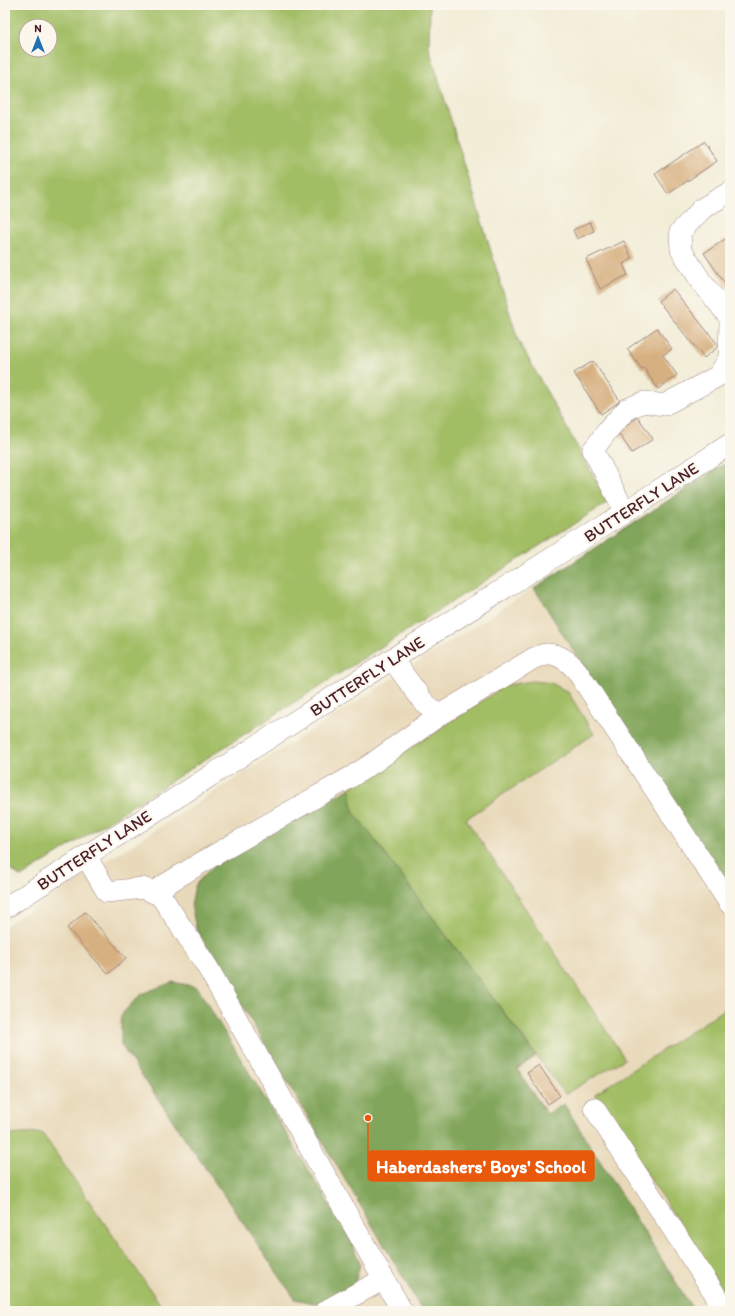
<svg xmlns="http://www.w3.org/2000/svg" width="735" height="1316" font-family="Itim,sans-serif">
  <style>
    .built { fill: #e8d9ba }
    .green { fill: #a2be65; stroke: #766e48; fill-rule: evenodd }
    .forest { fill: #81a55a; stroke: #666242 }
    .building { fill: #d7b081 }
    .lines { fill: none; stroke-linecap: round; stroke-linejoin: round }
    .minor-casing { stroke: #9e8681; stroke-width: 22 }
    .minor { stroke: #fff; stroke-width: 21 }
    .labels { text-anchor: middle; stroke-width: 4; stroke-linejoin: round; paint-order: stroke }
    .street-label { font-size: 17px; fill: #4a1f2b; stroke: #fbf7ec }
    .leader { fill: none; stroke: #e8590c; stroke-width: 1.5 }
    .callout-dot { fill: #e8590c; stroke: #fbf7ec; stroke-width: 1.5 }
    .callout { fill: #e8590c; stroke: #e8590c; stroke-width: 1.5 }
    .callout-label { font-size: 18px; text-anchor: middle; font-weight: bold; fill: #fff }
  </style>
  <rect width="100%" height="100%" fill="#fbf7ec"/>
  <filter id="ink" filterUnits="userSpaceOnUse"><feTurbulence type="fractalNoise" baseFrequency=".025" numOctaves="2"/><feDisplacementMap in="SourceGraphic" scale="8" xChannelSelector="R" yChannelSelector="G"/><feConvolveMatrix kernelMatrix="1 2 1 2 8 2 1 2 1" color-interpolation-filters="sRGB"/></filter>
  <filter id="wash" filterUnits="userSpaceOnUse"><feTurbulence type="fractalNoise" baseFrequency=".012" numOctaves="4" result="noise"/><feDisplacementMap in="SourceGraphic" scale="16" xChannelSelector="R" yChannelSelector="G"/><feGaussianBlur stdDeviation="0.9" result="paint"/><feColorMatrix in="noise" values="0 0 0 0 0 0 0 0 0 0 0 0 0 0 0 0 0 1.4 0 .05"/><feComposite in="paint" operator="in"/></filter>
  <g filter="url(#wash)">
    <rect width="100%" height="100%" fill="#f2edd7"/>
    <!-- built -->
    <polygon class="built" points="534,588 730,902 730,1311 5,1311 5,926"/>
    <!-- green -->
    <g class="green">
      <path d="M 5,5 L 430,5 L 429,48 L 518,340 L 608,502 L 21,877 L 5,865 ZM 26,26 L 50,26 L 50,50 L 26,50 Z"/>
      <polygon points="533,681 551,683 568,692 594,734 466,819 625,1059 565,1094 353,811 350,788 506,685"/>
      <polygon points="730,1006 730,1301 595,1094"/>
      <polygon points="42,1133 165,1311 5,1311 5,1135"/>
    </g>
    <!-- forest -->
    <g class="forest">
      <polygon points="730,460 730,902 534,588"/>
      <polygon points="350,788 353,811 536,1056 517,1069 547,1114 564,1104 694,1311 422,1311 407,1284 196,928 191,905 195,885 211,868"/>
      <polygon points="173,982 197,987 351,1240 360,1264 355,1284 331,1301 313,1303 295,1299 121,1045 121,1015 141,994"/>
    </g>
    <g id="blocks">
      <!-- building -->
      <g class="building">
        <polygon points="704,141 717,161 668,194 655,174"/>
        <polygon points="590,222 594,231 577,239 573,230"/>
        <polygon points="730,236 730,291 704,253"/>
        <polygon points="624,241 632,259 623,264 628,275 600,289 586,259"/>
        <polygon points="673,289 719,346 704,358 658,301"/>
        <polygon points="657,328 672,349 663,355 677,375 658,389 644,368 642,369 627,349"/>
        <polygon points="593,361 620,401 601,414 574,373"/>
        <polygon points="638,417 653,439 632,453 617,431"/>
        <polygon points="85,912 126,958 108,974 67,928"/>
        <polygon points="539,1065 560,1096 548,1104 527,1073"/>
      </g>
    </g>
  </g>
  <g filter="url(#ink)">
    <use href="#blocks" fill-opacity="0" stroke="#9e8681" stroke-width="1"/>
    <g class="lines">
      <defs>
        <g id="minor">
          <polyline points="730,192 703,208 680,232 681,250 701,281 730,318"/>
          <polyline points="625,512 593,450 608,430 627,409 644,402 664,405 718,376 729,358 730,321"/>
          <polyline points="392,659 423,701 438,716"/>
          <polyline points="86,856 107,892 143,888 161,896 208,968 402,1311"/>
          <path d="M 153,892 L 209,858 L 351,777 L 373,763 L 438,716 L 534,658 C 538,657 543,654 546,654 C 558,653 570,662 577,671 L 730,904"/>
          <polyline points="5,908 392,659 625,512 730,444"/>
          <polyline points="594,1108 726,1311"/>
          <polyline points="325,1311 384,1279"/>
        </g>
      </defs>
      <!-- minor casing -->
      <use href="#minor" class="minor-casing"/>
      <!-- minor -->
      <use href="#minor" class="minor"/>
    </g>
  </g>
  <g class="labels">
    <!-- street labels -->
    <g class="street-label">
      <text transform="translate(641 502) rotate(-33)" y="6">BUTTERFLY LANE</text>
      <text transform="translate(367 676) rotate(-33)" y="6">BUTTERFLY LANE</text>
      <text transform="translate(94 850) rotate(-33)" y="6">BUTTERFLY LANE</text>
    </g>
  </g>
  <!-- callouts -->
  <path class="leader" d="M368 1118L368 1166"/>
  <circle class="callout-dot" cx="368" cy="1118" r="4"/>
  <rect class="callout" x="368" y="1151" width="226" height="30" rx="4"/>
  <g class="callout-label">
    <text x="481" y="1173">Haberdashers' Boys' School</text>
  </g>
  <!-- margin -->
  <rect width="735" height="1316" fill="none" stroke="#fbf7ec" stroke-width="20"/>
  <!-- north arrow -->
  <g transform="translate(38 38)"><circle r="19" fill="#fbf7ec" stroke="#b4a19f"/>
  <path d="M0-3L7 15L0 10L-7 15Z" fill="#1f6fb2"/>
  <text y="-6" font-size="11" font-weight="bold" text-anchor="middle" fill="#4a1f2b">N</text>
  </g>
</svg>
